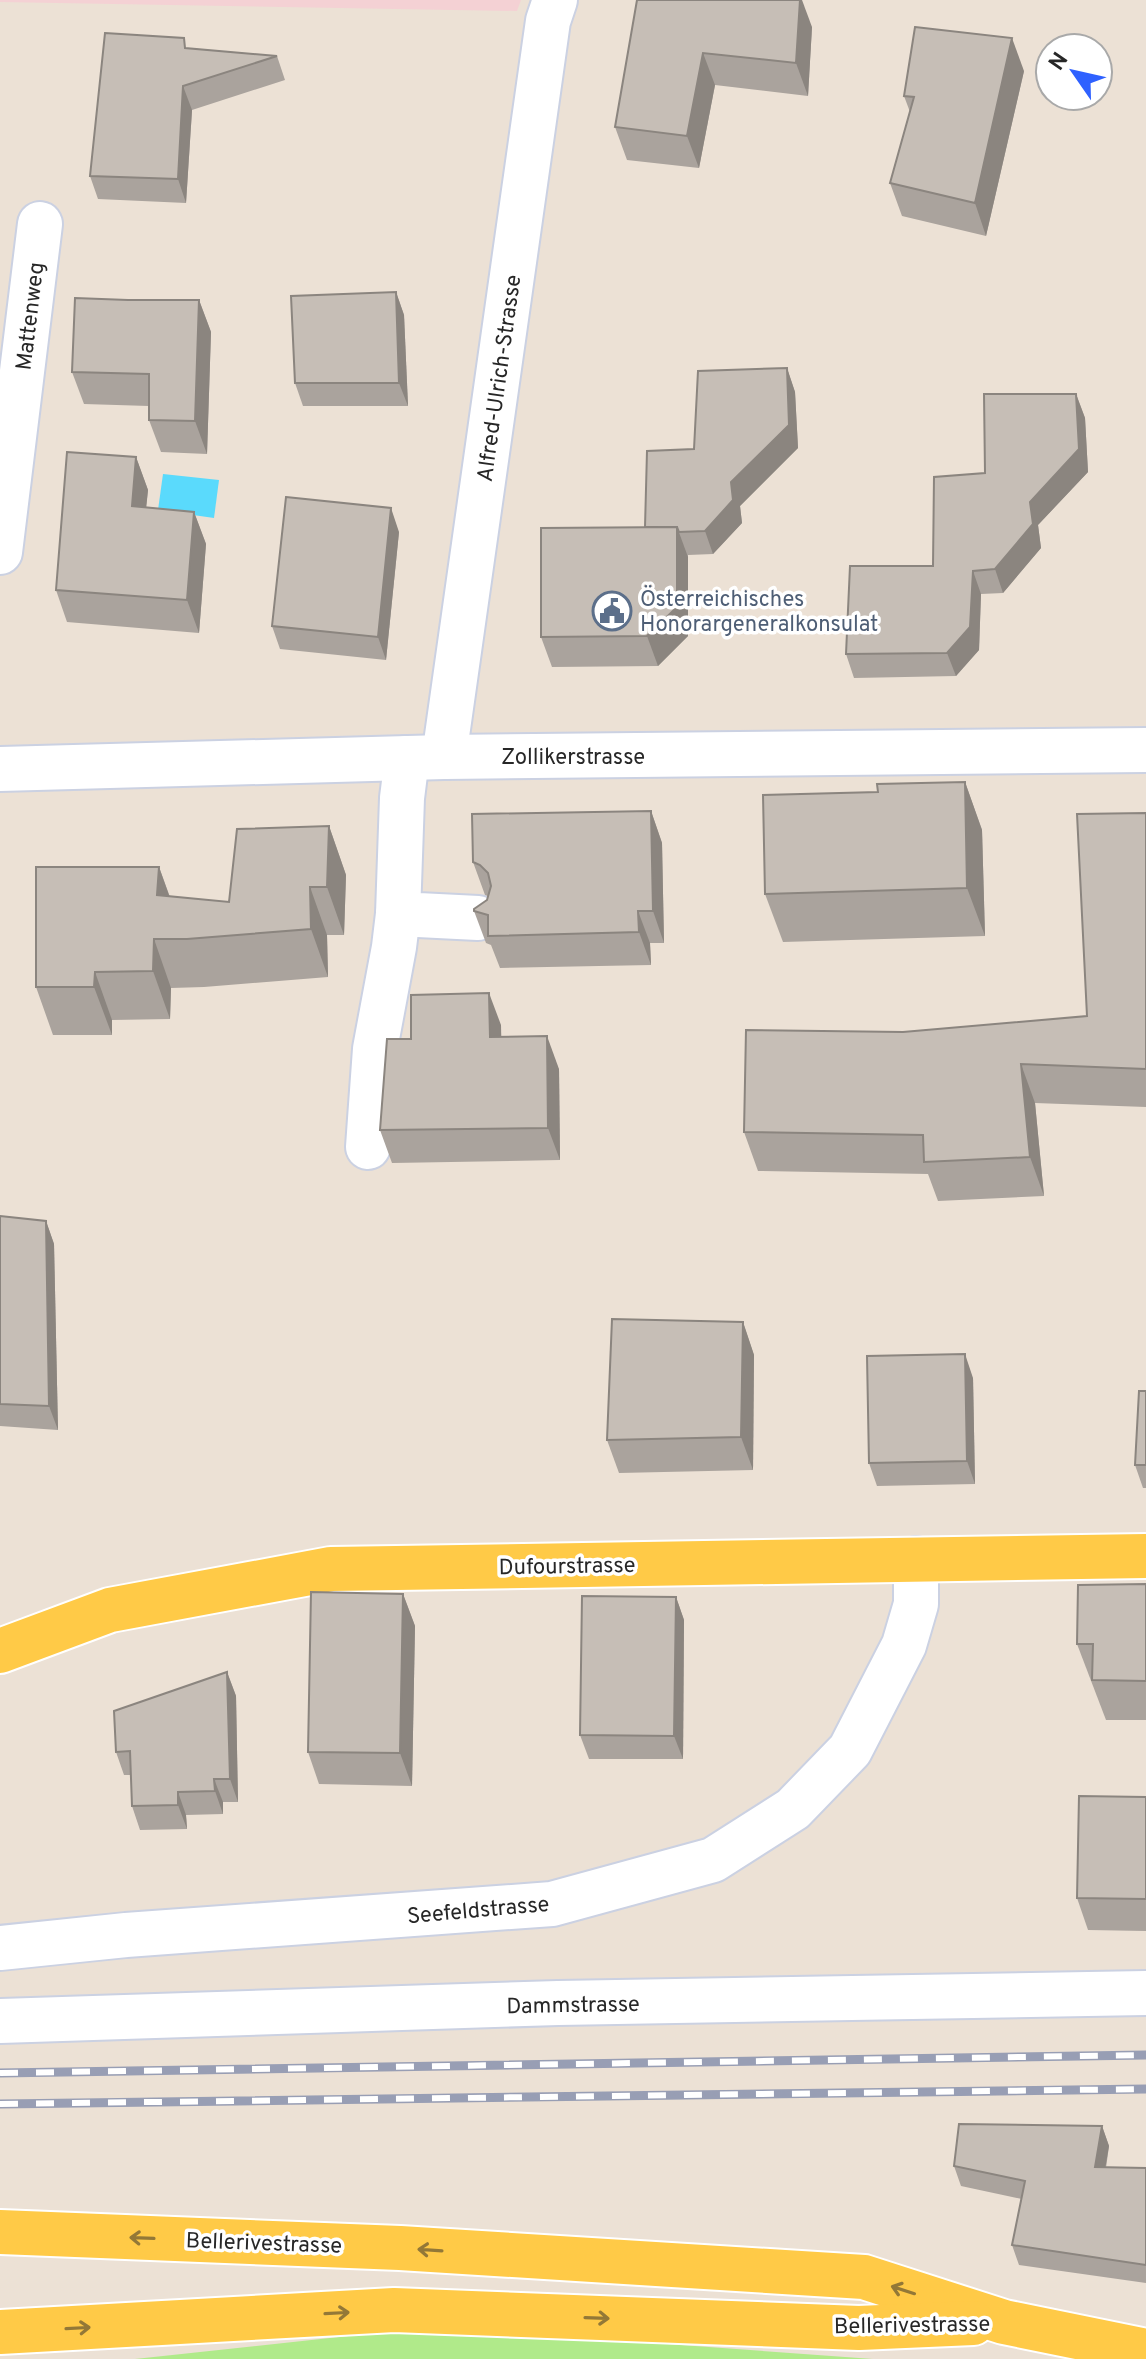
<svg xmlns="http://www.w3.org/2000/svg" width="1146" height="2359" font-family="Overpass,sans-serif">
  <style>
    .medical { fill: #f4d1d4 }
    .green { fill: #b0ea8a }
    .water { fill: #5adafc }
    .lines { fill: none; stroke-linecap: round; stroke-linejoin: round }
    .minor-casing { stroke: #cbd1e2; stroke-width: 48 }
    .major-casing { stroke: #fff; stroke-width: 48 }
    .minor { stroke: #fff; stroke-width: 44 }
    .major { stroke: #ffca47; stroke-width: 44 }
    .rail-casing { stroke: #989eb4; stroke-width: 9 }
    .rail { stroke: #fff; stroke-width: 6; stroke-dasharray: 18; stroke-linecap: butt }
    .wall { fill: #aaa39d }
    .shaded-wall { fill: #8b857f }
    .building { fill: #c6beb6; stroke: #8b857f; stroke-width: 2 }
    .oneway { stroke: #937837 }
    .labels { text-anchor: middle; stroke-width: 7; stroke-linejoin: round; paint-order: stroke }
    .street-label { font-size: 22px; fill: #272727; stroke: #fff }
    .service-label { font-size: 22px; fill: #4e5e75; stroke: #fff; text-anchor: start }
  </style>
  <rect width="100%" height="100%" fill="#ece1d5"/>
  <!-- medical -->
  <polygon class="medical" points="0,0 521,0 517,11 0,2"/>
  <!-- green -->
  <polygon class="green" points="431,2327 873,2359 135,2359"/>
  <!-- water -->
  <polygon class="water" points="163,474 219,480 214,518 158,510"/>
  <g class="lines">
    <defs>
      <g id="minor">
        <polyline points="0,552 40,224"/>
        <polyline points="444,757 548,21 555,0"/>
        <polyline points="407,758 402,798 398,914 478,918"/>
        <polyline points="0,769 444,757 1146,750"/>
        <polyline points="368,1147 375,1049 394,947 398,914"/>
        <polyline points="0,1948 126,1935 552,1904 713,1860 793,1809 850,1750 904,1645 916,1604 916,1559"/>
        <polyline points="0,2021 558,2003 1146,1993"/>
      </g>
      <g id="major">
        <polyline points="0,1651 110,1610 331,1569 1146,1556"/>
        <polyline points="0,2232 400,2248 864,2277 1004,2322 1146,2351"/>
        <polyline points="0,2332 394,2310 859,2328 973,2323"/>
      </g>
    </defs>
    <!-- minor casing -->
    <use href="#minor" class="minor-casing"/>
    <!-- major casing -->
    <use href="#major" class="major-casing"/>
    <!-- minor -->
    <use href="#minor" class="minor"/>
    <!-- major -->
    <use href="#major" class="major"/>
    <defs>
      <g id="rail">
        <polyline points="0,2073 1146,2055"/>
        <polyline points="0,2104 1146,2089"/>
      </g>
    </defs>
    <!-- rail casing -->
    <use href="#rail" class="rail-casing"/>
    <!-- rail -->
    <use href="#rail" class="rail"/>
  </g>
  <!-- wall -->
  <g class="wall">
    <polygon points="637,0 812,27 808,96 715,85 699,168 627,160 615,127"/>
    <polygon points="188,48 277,56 285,80 192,110 186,203 98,199 90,176"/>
    <polygon points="1024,71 986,236 902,216 890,183 910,112 904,96"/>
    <polygon points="396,292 404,315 408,406 303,406 295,383"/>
    <polygon points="128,300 199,300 211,332 207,454 161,452 149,420 149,406 84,404 72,372"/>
    <polygon points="787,368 795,392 798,448 740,506 742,523 713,554 688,555 688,636 658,666 552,667 541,637 645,527 694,449"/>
    <polygon points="1076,394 1085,418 1088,472 1038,525 1041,548 1003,593 981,594 979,650 956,676 854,678 846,654 933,566 985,473"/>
    <polygon points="136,457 148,490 146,507 194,512 206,544 199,633 67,622 56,590"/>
    <polygon points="399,532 386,660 280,649 272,626"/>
    <polygon points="965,782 982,830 985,936 783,942 765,894 878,792"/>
    <polygon points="651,811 662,843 664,943 650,943 651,965 500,968 491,945 486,943 474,911 487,900 488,896 485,895 473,862"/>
    <polygon points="1146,813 1146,1107 1035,1103 1044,1196 938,1201 928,1174 758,1171 744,1132 903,1032 1087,1016"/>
    <polygon points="329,826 346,875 344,935 327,935 328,977 204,987 171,988 170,1019 112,1020 112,1035 53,1035 36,987 159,867 170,897 229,902"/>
    <polygon points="501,1025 501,1037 559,1069 560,1160 392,1163 380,1130 411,1039"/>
    <polygon points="0,1216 46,1221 54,1244 58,1430 0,1426"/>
    <polygon points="743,1322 754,1355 753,1470 619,1473 607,1440"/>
    <polygon points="973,1378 975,1484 877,1486 869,1463"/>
    <polygon points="1146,1391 1146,1488 1143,1488 1135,1465"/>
    <polygon points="1146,1584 1146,1720 1106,1720 1077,1644"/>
    <polygon points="403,1594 415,1626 412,1786 319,1784 308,1752"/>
    <polygon points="676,1597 684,1620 683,1759 589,1759 580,1735"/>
    <polygon points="227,1672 236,1696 238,1802 223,1802 223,1814 186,1815 187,1829 140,1830 132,1806 131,1775 124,1775 116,1752"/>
    <polygon points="1146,1797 1146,1931 1088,1930 1077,1898"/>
    <polygon points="1102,2126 1109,2146 1106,2168 1146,2168 1146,2283 1019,2265 1012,2245 1022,2199 961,2186 954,2166"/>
  </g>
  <!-- shaded-wall -->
  <g class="shaded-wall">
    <polygon points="800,0 802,0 812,27 808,96 796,63"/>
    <polygon points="1012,38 1024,71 986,236 975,203"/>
    <polygon points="703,53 715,85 699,168 687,136"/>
    <polygon points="183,86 192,110 186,203 178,179"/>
    <polygon points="396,292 404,315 408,406 399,383"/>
    <polygon points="199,300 211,332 207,454 195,421"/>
    <polygon points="787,368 795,392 798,448 740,506 742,523 713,554 705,531 731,482"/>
    <polygon points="1076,394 1085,418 1088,472 1038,525 1041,548 1003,593 995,569 1030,502"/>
    <polygon points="136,457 148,490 143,539 132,506"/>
    <polygon points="391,508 399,532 386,660 378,637"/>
    <polygon points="194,512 206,544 199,633 187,600"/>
    <polygon points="677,527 688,557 688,636 658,666 647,636"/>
    <polygon points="973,571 981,594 979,650 956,676 947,653"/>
    <polygon points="965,782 982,830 985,936 967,888"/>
    <polygon points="651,811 662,843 664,943 653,911"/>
    <polygon points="329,826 346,875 344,935 327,887"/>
    <polygon points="159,867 176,915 157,895"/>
    <polygon points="310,887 327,935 328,977 311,929"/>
    <polygon points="638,911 650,943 651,965 639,932"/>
    <polygon points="154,939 171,988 170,1019 153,971"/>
    <polygon points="95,972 112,1020 112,1035 94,987"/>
    <polygon points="489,993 501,1025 502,1070 490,1037"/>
    <polygon points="547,1036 559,1069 560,1160 548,1128"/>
    <polygon points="1021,1064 1035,1103 1044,1196 1030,1157"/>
    <polygon points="46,1221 54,1244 58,1430 49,1406"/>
    <polygon points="743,1322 754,1355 753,1470 741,1437"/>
    <polygon points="965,1354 973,1378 975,1484 967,1461"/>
    <polygon points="403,1594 415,1626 412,1786 400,1753"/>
    <polygon points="676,1597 684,1620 683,1759 674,1736"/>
    <polygon points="227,1672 236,1696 238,1802 230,1779"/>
    <polygon points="214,1779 223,1802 223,1814 215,1791"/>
    <polygon points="178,1792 186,1815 187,1829 178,1805"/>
    <polygon points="1102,2126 1109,2146 1102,2187 1095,2167"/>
  </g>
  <!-- building -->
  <g class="building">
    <polygon points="637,0 800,0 796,63 703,53 687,136 615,127"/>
    <polygon points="915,27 1012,38 975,203 890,183 914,97 904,96"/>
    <polygon points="105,33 184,38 185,48 277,56 183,86 178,179 90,176"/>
    <polygon points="396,292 399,383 295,383 291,296"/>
    <polygon points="75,298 128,300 199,300 195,421 149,420 149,374 72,372"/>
    <polygon points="787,368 789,425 731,482 733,500 705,531 679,532 677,527 645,527 647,451 694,449 698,371"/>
    <polygon points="984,394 1076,394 1079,449 1030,502 1033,524 995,569 973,571 970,627 947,653 846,654 850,566 933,566 934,477 985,473"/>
    <polygon points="67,452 136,457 132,506 194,512 187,600 56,590"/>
    <polygon points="286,497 391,508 378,637 272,626"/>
    <polygon points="677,527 677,607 647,636 541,637 541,528"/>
    <polygon points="965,782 967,888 765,894 763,795 878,792 877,784"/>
    <polygon points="651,811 653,911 638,911 639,932 488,936 488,915 474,911 474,909 487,900 491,886 488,873 480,865 473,862 472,814"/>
    <polygon points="1146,813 1146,1069 1021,1064 1030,1157 924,1162 923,1135 744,1132 746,1030 903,1032 1087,1016 1077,814"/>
    <polygon points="329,826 327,887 310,887 311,929 187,939 154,939 153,971 95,972 94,987 36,987 36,867 159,867 157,895 229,902 237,829"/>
    <polygon points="489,993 490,1037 547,1036 548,1128 380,1130 387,1039 411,1039 411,995"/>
    <polygon points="0,1216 46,1221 49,1406 0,1404"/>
    <polygon points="612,1319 743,1322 741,1437 607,1440"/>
    <polygon points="965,1354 967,1461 869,1463 867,1356"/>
    <polygon points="1139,1391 1146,1391 1146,1465 1135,1465"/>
    <polygon points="1146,1584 1146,1681 1092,1680 1093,1644 1077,1644 1078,1585"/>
    <polygon points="311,1592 403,1594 400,1753 308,1752"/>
    <polygon points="582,1596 676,1597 674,1736 580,1735"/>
    <polygon points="227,1672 230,1779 214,1779 215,1791 178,1792 178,1805 132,1806 130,1751 116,1752 114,1711"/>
    <polygon points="1079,1796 1146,1797 1146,1899 1077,1898"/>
    <polygon points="959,2124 1102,2126 1095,2167 1146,2168 1146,2265 1012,2245 1025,2181 954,2166"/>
  </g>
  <!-- one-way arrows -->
  <defs><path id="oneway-shaft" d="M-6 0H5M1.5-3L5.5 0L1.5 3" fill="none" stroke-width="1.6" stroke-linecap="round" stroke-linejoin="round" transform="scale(2)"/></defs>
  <g class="oneway">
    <use href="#oneway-shaft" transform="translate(142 2238) rotate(-178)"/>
    <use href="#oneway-shaft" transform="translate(430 2250) rotate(-176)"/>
    <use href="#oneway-shaft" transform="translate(903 2290) rotate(-162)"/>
    <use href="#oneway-shaft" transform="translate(337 2313) rotate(-3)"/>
    <use href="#oneway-shaft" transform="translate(597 2318) rotate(2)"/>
    <use href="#oneway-shaft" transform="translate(78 2328) rotate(-3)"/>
  </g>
  <!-- icons -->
  <defs>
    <symbol id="civic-ring" viewBox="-11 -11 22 22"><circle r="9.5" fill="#fff" stroke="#5c6f8a" stroke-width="1.5"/><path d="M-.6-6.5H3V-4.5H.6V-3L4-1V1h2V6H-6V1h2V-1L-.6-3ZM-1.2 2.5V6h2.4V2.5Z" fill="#5c6f8a"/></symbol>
  </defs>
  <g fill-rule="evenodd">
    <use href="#civic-ring" x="590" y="589" width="44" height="44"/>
  </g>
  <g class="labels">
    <!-- street labels -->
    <g class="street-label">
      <text transform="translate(29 316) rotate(-83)" y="8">Mattenweg</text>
      <text transform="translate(498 378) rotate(-82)" y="8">Alfred-Ulrich-Strasse</text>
      <text x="573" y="764">Zollikerstrasse</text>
      <text transform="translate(567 1565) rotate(-1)" y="8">Dufourstrasse</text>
      <text transform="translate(478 1909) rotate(-5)" y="8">Seefeldstrasse</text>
      <text transform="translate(573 2004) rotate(-1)" y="8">Dammstrasse</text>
      <text transform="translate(264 2242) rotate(2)" y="8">Bellerivestrasse</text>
      <text transform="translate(912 2324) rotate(-1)" y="8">Bellerivestrasse</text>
    </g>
    <!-- service labels -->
    <g class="service-label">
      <text x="640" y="606">Österreichisches<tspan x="640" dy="25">Honorargeneralkonsulat</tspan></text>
    </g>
  </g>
  <!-- north arrow -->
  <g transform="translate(1074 72) rotate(304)"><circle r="38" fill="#ffffff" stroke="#a9a9a9" stroke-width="2"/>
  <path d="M0-6L14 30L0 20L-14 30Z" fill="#2f61ff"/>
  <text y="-12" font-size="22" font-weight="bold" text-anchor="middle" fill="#272727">N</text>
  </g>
</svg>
